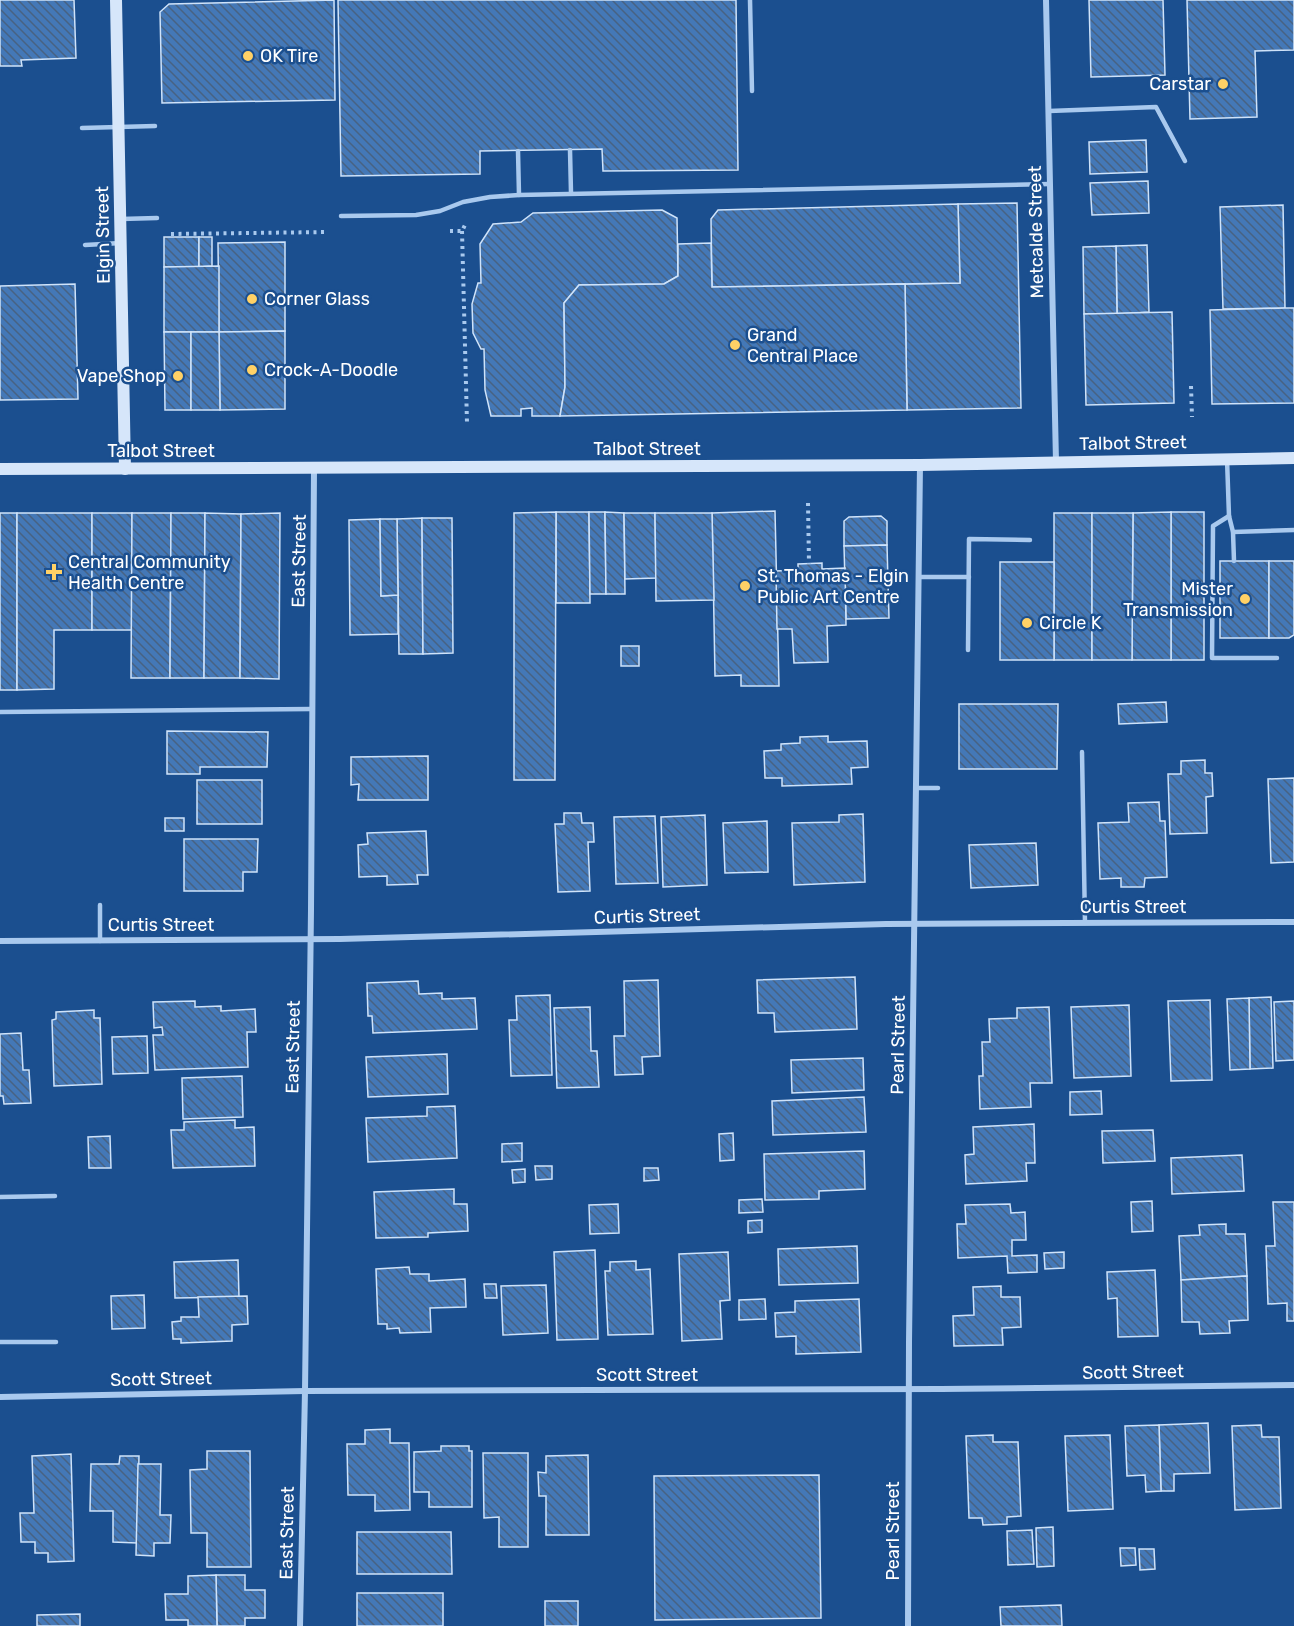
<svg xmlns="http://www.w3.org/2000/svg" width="1294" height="1626" font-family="Rubik,sans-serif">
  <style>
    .building { fill: url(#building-back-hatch); stroke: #cfe3fa; stroke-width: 1.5 }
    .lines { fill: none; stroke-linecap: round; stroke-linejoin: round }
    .path { stroke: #a9c9ee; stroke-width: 4; stroke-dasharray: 3 4.5; stroke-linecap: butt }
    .lane { stroke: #a9c9ee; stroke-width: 4.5 }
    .street { stroke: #a9c9ee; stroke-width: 6 }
    .secondary { stroke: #d6e6fa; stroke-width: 12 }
    .poi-dot { fill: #ffd166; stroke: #1b4f8f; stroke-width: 2 }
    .labels { text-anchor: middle; stroke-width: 5; stroke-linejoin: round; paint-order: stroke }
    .poi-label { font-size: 18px; fill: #fff; stroke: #1b4f8f; text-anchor: start }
    .street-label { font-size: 18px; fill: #fff; stroke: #1b4f8f }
  </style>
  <defs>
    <pattern id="building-back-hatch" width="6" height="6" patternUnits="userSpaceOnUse" patternTransform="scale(1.5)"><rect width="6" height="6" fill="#4478b7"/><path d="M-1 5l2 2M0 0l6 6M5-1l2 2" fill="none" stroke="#486282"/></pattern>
  </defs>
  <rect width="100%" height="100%" fill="#1b4f8f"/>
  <!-- building -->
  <g class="building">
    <polygon points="0,0 74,0 76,58 21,60 22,66 0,66"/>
    <polygon points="334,0 335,100 162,103 160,12 169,4"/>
    <polygon points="338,0 736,0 738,170 603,171 602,149 480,151 480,174 341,176"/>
    <polygon points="1089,0 1163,0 1165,75 1091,77"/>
    <polygon points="1187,0 1294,0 1294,50 1255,51 1257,117 1190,119"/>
    <polygon points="1146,140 1147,172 1090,174 1089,142"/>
    <polygon points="1148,181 1149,213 1092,215 1090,183"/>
    <polygon points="1017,203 1021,408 907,410 905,284 960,283 958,204"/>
    <polygon points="958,204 960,283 712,287 711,219 718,210"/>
    <polygon points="1283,205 1285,308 1223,309 1220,207"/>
    <polygon points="662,210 677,218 678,276 664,284 579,285 564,303 565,387 560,416 532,416 532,408 521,409 521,416 491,416 485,390 484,349 481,349 473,333 472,304 478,283 481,283 480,244 493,224 521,222 533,213"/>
    <rect x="164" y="237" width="35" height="30"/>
    <polygon points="199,237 212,237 212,266 199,267"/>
    <polygon points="285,242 285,331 219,332 218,243"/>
    <polygon points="711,243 712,287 905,284 907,410 560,416 565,387 564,303 579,285 664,284 678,276 678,244"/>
    <polygon points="1147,245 1149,312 1117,314 1116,246"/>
    <polygon points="1116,246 1117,314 1084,314 1083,247"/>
    <polygon points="219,266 219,332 164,332 164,267"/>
    <polygon points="75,284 78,399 0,400 0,286"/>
    <polygon points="1285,308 1294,308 1294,403 1212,404 1210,310"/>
    <polygon points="1172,312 1174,403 1086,405 1084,314"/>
    <polygon points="285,331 285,409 220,410 219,332"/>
    <polygon points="164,332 191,332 191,410 165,410"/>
    <polygon points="191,332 219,332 220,410 191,410"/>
    <polygon points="775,511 779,686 741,686 741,675 715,676 712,513"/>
    <polygon points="556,512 589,512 590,603 556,603"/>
    <polygon points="556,512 555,780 514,780 514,513"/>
    <polygon points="589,512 605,512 606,594 590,594"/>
    <polygon points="605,512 624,513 625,594 606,594"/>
    <rect x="1171" y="512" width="33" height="148"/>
    <polygon points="1171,512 1171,660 1132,660 1133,513"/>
    <rect x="0" y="513" width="17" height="177"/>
    <polygon points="17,513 92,513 92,630 54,630 54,689 17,690"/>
    <rect x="92" y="513" width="40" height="117"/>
    <polygon points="132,513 171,513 170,678 131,678"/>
    <polygon points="171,513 205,513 204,678 170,678"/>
    <polygon points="205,513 241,514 240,678 204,678"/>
    <polygon points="280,513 279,679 240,678 241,514"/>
    <polygon points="624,513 655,513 656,578 625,579"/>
    <polygon points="655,513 712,513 714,600 656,601"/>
    <rect x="1054" y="513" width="38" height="147"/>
    <polygon points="1092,513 1133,513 1132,660 1092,660"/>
    <polygon points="881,516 887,521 887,545 844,546 844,521 849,517"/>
    <polygon points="422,518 423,654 399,654 397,519"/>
    <polygon points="422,518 452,518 453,653 423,654"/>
    <polygon points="380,519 381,596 398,595 398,634 350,635 349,520"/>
    <polygon points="380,519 397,519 398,595 381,596"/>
    <polygon points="887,545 889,618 846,619 844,546"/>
    <rect x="1220" y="561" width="49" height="77"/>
    <polygon points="1269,561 1294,561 1294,635 1289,638 1269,638"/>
    <rect x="1000" y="562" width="54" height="98"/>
    <polygon points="822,563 822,569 845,568 846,625 827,626 828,662 794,663 792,629 777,629 776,571 798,570 798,564"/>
    <rect x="621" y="646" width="18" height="20"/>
    <polygon points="1166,702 1167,722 1119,724 1118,704"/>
    <polygon points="959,704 1058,704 1057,769 959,769"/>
    <polygon points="167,731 268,732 267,767 200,767 200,774 167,774"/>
    <polygon points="828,736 828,742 867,741 868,767 851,768 852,784 782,786 782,778 765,778 764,751 781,750 781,744 800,743 800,737"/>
    <polygon points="428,756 428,800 358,800 359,784 351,785 351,757"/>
    <polygon points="1205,760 1205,773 1212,773 1213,796 1206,797 1207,833 1170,834 1168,774 1181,774 1181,761"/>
    <polygon points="1294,778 1294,862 1271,863 1268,779"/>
    <rect x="197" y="780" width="65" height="44"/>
    <polygon points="1159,802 1160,821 1165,821 1167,877 1145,878 1144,887 1121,887 1121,878 1100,879 1098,823 1129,822 1128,803"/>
    <polygon points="564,813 581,813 582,823 593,823 594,842 588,842 590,891 558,892 555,824 564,824"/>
    <polygon points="863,814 865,882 794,885 792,823 839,822 839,815"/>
    <polygon points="705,815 707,885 663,887 661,817"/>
    <polygon points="655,816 658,883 616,884 614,817"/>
    <rect x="165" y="818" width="19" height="13"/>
    <polygon points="767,821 768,872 725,873 723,823"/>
    <polygon points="426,831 428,875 417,875 418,884 387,885 387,876 359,877 358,845 368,844 367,833"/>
    <polygon points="184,839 258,839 257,872 243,872 243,891 184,891"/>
    <polygon points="1036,843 1038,885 971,888 969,845"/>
    <polygon points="855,977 857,1029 775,1032 774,1013 758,1013 757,980"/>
    <polygon points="658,980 660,1056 642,1057 643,1074 615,1075 614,1036 625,1036 624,981"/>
    <polygon points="418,981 419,994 442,993 442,999 475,998 477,1029 373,1033 372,1016 368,1016 367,983"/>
    <polygon points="550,995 552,1075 511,1076 509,1020 517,1020 516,996"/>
    <polygon points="1271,997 1273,1068 1250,1069 1249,998"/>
    <polygon points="1249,998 1250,1069 1230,1070 1227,999"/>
    <polygon points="1210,1000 1212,1080 1171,1081 1168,1001"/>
    <polygon points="195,1001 195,1007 221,1006 221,1011 255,1009 256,1032 247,1032 248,1067 155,1070 153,1035 163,1035 162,1027 154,1028 153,1002"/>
    <polygon points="1294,1001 1294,1060 1276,1061 1274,1002"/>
    <polygon points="1129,1005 1131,1076 1074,1078 1071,1007"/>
    <polygon points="590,1007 591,1051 597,1051 599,1087 557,1088 554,1008"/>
    <polygon points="1049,1007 1052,1083 1030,1083 1031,1107 980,1109 979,1076 983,1076 982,1042 990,1042 989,1019 1017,1018 1017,1008"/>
    <polygon points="94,1010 94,1018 100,1018 102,1084 54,1086 52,1020 56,1019 56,1012"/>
    <polygon points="21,1033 23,1070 29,1070 31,1103 4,1104 3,1096 0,1096 0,1034"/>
    <polygon points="147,1036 148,1073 113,1074 112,1037"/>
    <polygon points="447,1054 448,1094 368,1097 366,1057"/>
    <polygon points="863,1058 864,1090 792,1093 791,1060"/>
    <polygon points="242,1076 243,1117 183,1119 182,1078"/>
    <polygon points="1101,1091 1102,1114 1070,1115 1070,1092"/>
    <polygon points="864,1097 866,1132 773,1135 772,1101"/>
    <polygon points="455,1106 457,1158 368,1162 366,1118 427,1116 427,1107"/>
    <polygon points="235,1120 235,1128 254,1127 255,1166 173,1168 171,1130 184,1130 184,1122"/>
    <polygon points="1034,1124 1035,1163 1026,1163 1027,1181 966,1184 965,1155 974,1154 973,1127"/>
    <polygon points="1153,1130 1155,1161 1103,1163 1102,1131"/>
    <polygon points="733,1133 734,1160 720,1161 719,1134"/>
    <polygon points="110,1136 111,1168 89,1168 88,1137"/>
    <polygon points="522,1143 522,1161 502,1162 502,1144"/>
    <polygon points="864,1151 865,1189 819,1191 819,1199 765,1200 764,1154"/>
    <polygon points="1242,1155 1244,1191 1172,1194 1171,1158"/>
    <polygon points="535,1166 552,1166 552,1179 536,1180"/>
    <polygon points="644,1168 658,1168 659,1180 644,1181"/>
    <polygon points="525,1169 525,1182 513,1183 512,1170"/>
    <polygon points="454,1189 454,1204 467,1204 468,1231 428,1233 428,1237 376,1238 374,1192"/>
    <polygon points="762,1199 763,1212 739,1213 739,1200"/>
    <polygon points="1152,1201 1153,1231 1132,1232 1131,1202"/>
    <polygon points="1273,1202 1294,1202 1294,1321 1287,1321 1287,1303 1268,1304 1266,1246 1275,1246"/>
    <polygon points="618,1204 619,1233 590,1234 589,1205"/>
    <polygon points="1010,1204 1011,1213 1025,1212 1026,1240 1012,1240 1012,1256 1037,1255 1037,1272 1008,1273 1007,1256 958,1258 957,1224 966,1224 965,1205"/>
    <polygon points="762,1220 762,1232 748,1233 748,1221"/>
    <polygon points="1226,1224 1226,1234 1245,1234 1247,1276 1181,1280 1179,1236 1200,1235 1199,1225"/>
    <polygon points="857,1246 858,1283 779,1285 778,1249"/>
    <polygon points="595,1250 598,1339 557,1340 554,1252"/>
    <polygon points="728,1252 730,1300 720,1301 722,1339 682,1341 679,1254"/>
    <polygon points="1064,1252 1064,1268 1045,1269 1044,1253"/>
    <polygon points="238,1260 239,1297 175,1298 174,1262"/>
    <polygon points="636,1261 636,1270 650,1269 653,1334 608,1335 605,1271 610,1271 610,1262"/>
    <polygon points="409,1267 410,1274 429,1274 429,1281 465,1279 466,1307 430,1308 431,1332 400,1333 399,1328 387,1329 387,1324 378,1324 376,1269"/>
    <polygon points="1155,1270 1158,1336 1118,1337 1117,1298 1108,1299 1107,1272"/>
    <polygon points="1247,1276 1248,1320 1229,1321 1230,1333 1200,1334 1199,1322 1182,1322 1181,1280"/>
    <polygon points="484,1284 496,1284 497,1298 485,1298"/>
    <polygon points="546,1285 548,1333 503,1335 501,1286"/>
    <polygon points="1001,1286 1001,1297 1020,1297 1021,1327 1002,1328 1003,1345 954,1346 953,1316 974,1315 973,1287"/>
    <polygon points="144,1295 145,1328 112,1329 111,1296"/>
    <polygon points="247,1296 248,1324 232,1325 232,1341 181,1343 181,1339 173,1339 172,1322 181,1321 181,1317 199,1317 198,1297"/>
    <polygon points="765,1299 766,1319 739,1320 739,1300"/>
    <polygon points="859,1299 861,1352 796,1354 796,1336 776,1337 775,1313 795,1312 795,1301"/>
    <polygon points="1208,1423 1210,1473 1174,1474 1174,1491 1161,1491 1159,1425"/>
    <polygon points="1159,1425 1161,1491 1146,1492 1145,1475 1127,1476 1125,1426"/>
    <polygon points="1261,1425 1262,1437 1279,1437 1281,1508 1235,1510 1232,1426"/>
    <polygon points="390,1429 390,1443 409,1443 410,1510 375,1511 375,1495 348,1495 347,1444 365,1444 365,1430"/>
    <polygon points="993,1435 993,1442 1018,1442 1021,1516 1007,1517 1007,1524 983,1525 982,1518 969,1518 966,1436"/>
    <polygon points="1110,1435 1113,1509 1068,1511 1065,1436"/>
    <polygon points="441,1446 469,1446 469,1451 472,1451 472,1507 429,1507 429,1492 414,1492 414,1452 441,1451"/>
    <polygon points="207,1451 250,1451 251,1567 207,1567 207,1533 191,1533 190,1470 207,1469"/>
    <polygon points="483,1453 528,1453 528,1547 499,1547 499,1517 484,1518"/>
    <polygon points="71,1454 74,1561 48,1562 48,1553 35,1553 35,1542 21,1542 20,1513 34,1513 32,1456"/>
    <polygon points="588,1455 589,1535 546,1535 546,1496 539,1496 538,1472 546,1473 546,1456"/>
    <polygon points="120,1456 139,1456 137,1543 113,1542 113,1511 90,1511 91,1464 119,1464"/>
    <polygon points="138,1464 161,1464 160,1515 171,1515 170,1543 154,1543 154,1556 136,1555"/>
    <polygon points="819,1475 821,1618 655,1620 654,1476"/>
    <polygon points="1053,1527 1054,1566 1037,1567 1036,1528"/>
    <polygon points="1032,1530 1034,1564 1008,1565 1007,1531"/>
    <polygon points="357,1532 451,1532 452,1574 357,1574"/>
    <polygon points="1120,1548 1135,1548 1136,1565 1121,1566"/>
    <polygon points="1139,1549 1154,1549 1155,1569 1140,1570"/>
    <polygon points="216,1575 245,1575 245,1590 265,1590 265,1618 245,1618 245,1626 217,1626"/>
    <polygon points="216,1575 217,1626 188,1626 188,1620 166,1620 165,1594 188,1594 188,1576"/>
    <rect x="357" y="1593" width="86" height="33"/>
    <rect x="545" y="1601" width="33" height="25"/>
    <polygon points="1061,1605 1062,1626 1001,1626 1000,1607"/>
    <polygon points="80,1614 80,1626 37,1626 37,1615"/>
  </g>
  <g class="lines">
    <!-- path -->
    <g class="path">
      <polyline points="450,231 462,231 465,225"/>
      <polyline points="462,231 467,423"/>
      <polyline points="171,234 328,232"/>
      <polyline points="1191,386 1192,417"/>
      <polyline points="808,503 809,564"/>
    </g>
    <!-- lane -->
    <g class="lane">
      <polyline points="750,0 752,91"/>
      <polyline points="1049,111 1156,107 1185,161"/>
      <polyline points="82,128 155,126"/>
      <polyline points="570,150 571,193"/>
      <polyline points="518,151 519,195"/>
      <polyline points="341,216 416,215 440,211 463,202 490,197 519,195 1050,184"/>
      <polyline points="121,219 157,218"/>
      <polyline points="85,245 121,243"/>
      <polyline points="1227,459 1229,516 1233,532 1234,561"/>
      <polyline points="1229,516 1213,526 1212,658 1277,658"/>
      <polyline points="1233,532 1294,530"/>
      <polyline points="919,577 969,577"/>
      <polyline points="968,650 969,539 1030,540"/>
      <polyline points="0,712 312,709"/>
      <polyline points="1082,752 1085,923"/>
      <polyline points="916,788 938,788"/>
      <polyline points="100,941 100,905"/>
      <polyline points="0,1197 55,1196"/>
      <polyline points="0,1342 56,1342"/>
    </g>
    <!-- street -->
    <g class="street">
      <polyline points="1046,0 1056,462"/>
      <polyline points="0,941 340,939 886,924 1294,922"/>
      <polyline points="0,1397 305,1391 941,1389 1294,1385"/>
      <polyline points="300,1626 305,1391 311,910 314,469"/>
      <polyline points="908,1626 909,1342 920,465"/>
    </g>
    <!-- secondary -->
    <g class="secondary">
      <polyline points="116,0 125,469"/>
      <polyline points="0,469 920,465 1294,458"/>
    </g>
  </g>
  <!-- markers -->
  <g class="poi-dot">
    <circle cx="248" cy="56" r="6"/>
    <circle cx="1223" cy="84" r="6"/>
    <circle cx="252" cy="299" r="6"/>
    <circle cx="735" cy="345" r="6"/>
    <circle cx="252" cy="370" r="6"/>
    <circle cx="178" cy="376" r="6"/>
    <path d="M51 563h6v6h6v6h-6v6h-6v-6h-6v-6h6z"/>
    <circle cx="745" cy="586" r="6"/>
    <circle cx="1245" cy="599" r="6"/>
    <circle cx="1027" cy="623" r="6"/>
  </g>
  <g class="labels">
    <!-- poi labels -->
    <g class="poi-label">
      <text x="260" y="62">OK Tire</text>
      <text x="1211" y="90" text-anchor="end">Carstar</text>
      <text x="264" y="305">Corner Glass</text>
      <text x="747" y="341">Grand<tspan x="747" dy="21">Central Place</tspan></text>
      <text x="264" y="376">Crock-A-Doodle</text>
      <text x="166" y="382" text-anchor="end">Vape Shop</text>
      <text x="68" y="568">Central Community<tspan x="68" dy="21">Health Centre</tspan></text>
      <text x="757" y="582">St. Thomas - Elgin<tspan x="757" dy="21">Public Art Centre</tspan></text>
      <text x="1233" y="595" text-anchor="end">Mister<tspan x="1233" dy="21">Transmission</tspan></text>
      <text x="1039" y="629">Circle K</text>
    </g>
    <!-- street labels -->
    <g class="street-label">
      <text transform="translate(1036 232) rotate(-91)" y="6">Metcalde Street</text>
      <text transform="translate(103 235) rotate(-91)" y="6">Elgin Street</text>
      <text transform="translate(1133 443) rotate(-1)" y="6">Talbot Street</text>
      <text x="647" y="455">Talbot Street</text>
      <text x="161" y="457">Talbot Street</text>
      <text transform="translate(299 561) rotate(-89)" y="6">East Street</text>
      <text x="1133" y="913">Curtis Street</text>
      <text transform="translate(647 916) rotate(-2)" y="6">Curtis Street</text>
      <text x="161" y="931">Curtis Street</text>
      <text transform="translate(898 1045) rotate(-89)" y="6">Pearl Street</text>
      <text transform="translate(293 1047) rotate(-89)" y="6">East Street</text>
      <text transform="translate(1133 1372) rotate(-1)" y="6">Scott Street</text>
      <text x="647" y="1381">Scott Street</text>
      <text transform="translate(161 1379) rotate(-1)" y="6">Scott Street</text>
      <text transform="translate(893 1531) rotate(-90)" y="6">Pearl Street</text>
      <text transform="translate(287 1533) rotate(-89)" y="6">East Street</text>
    </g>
  </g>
</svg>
